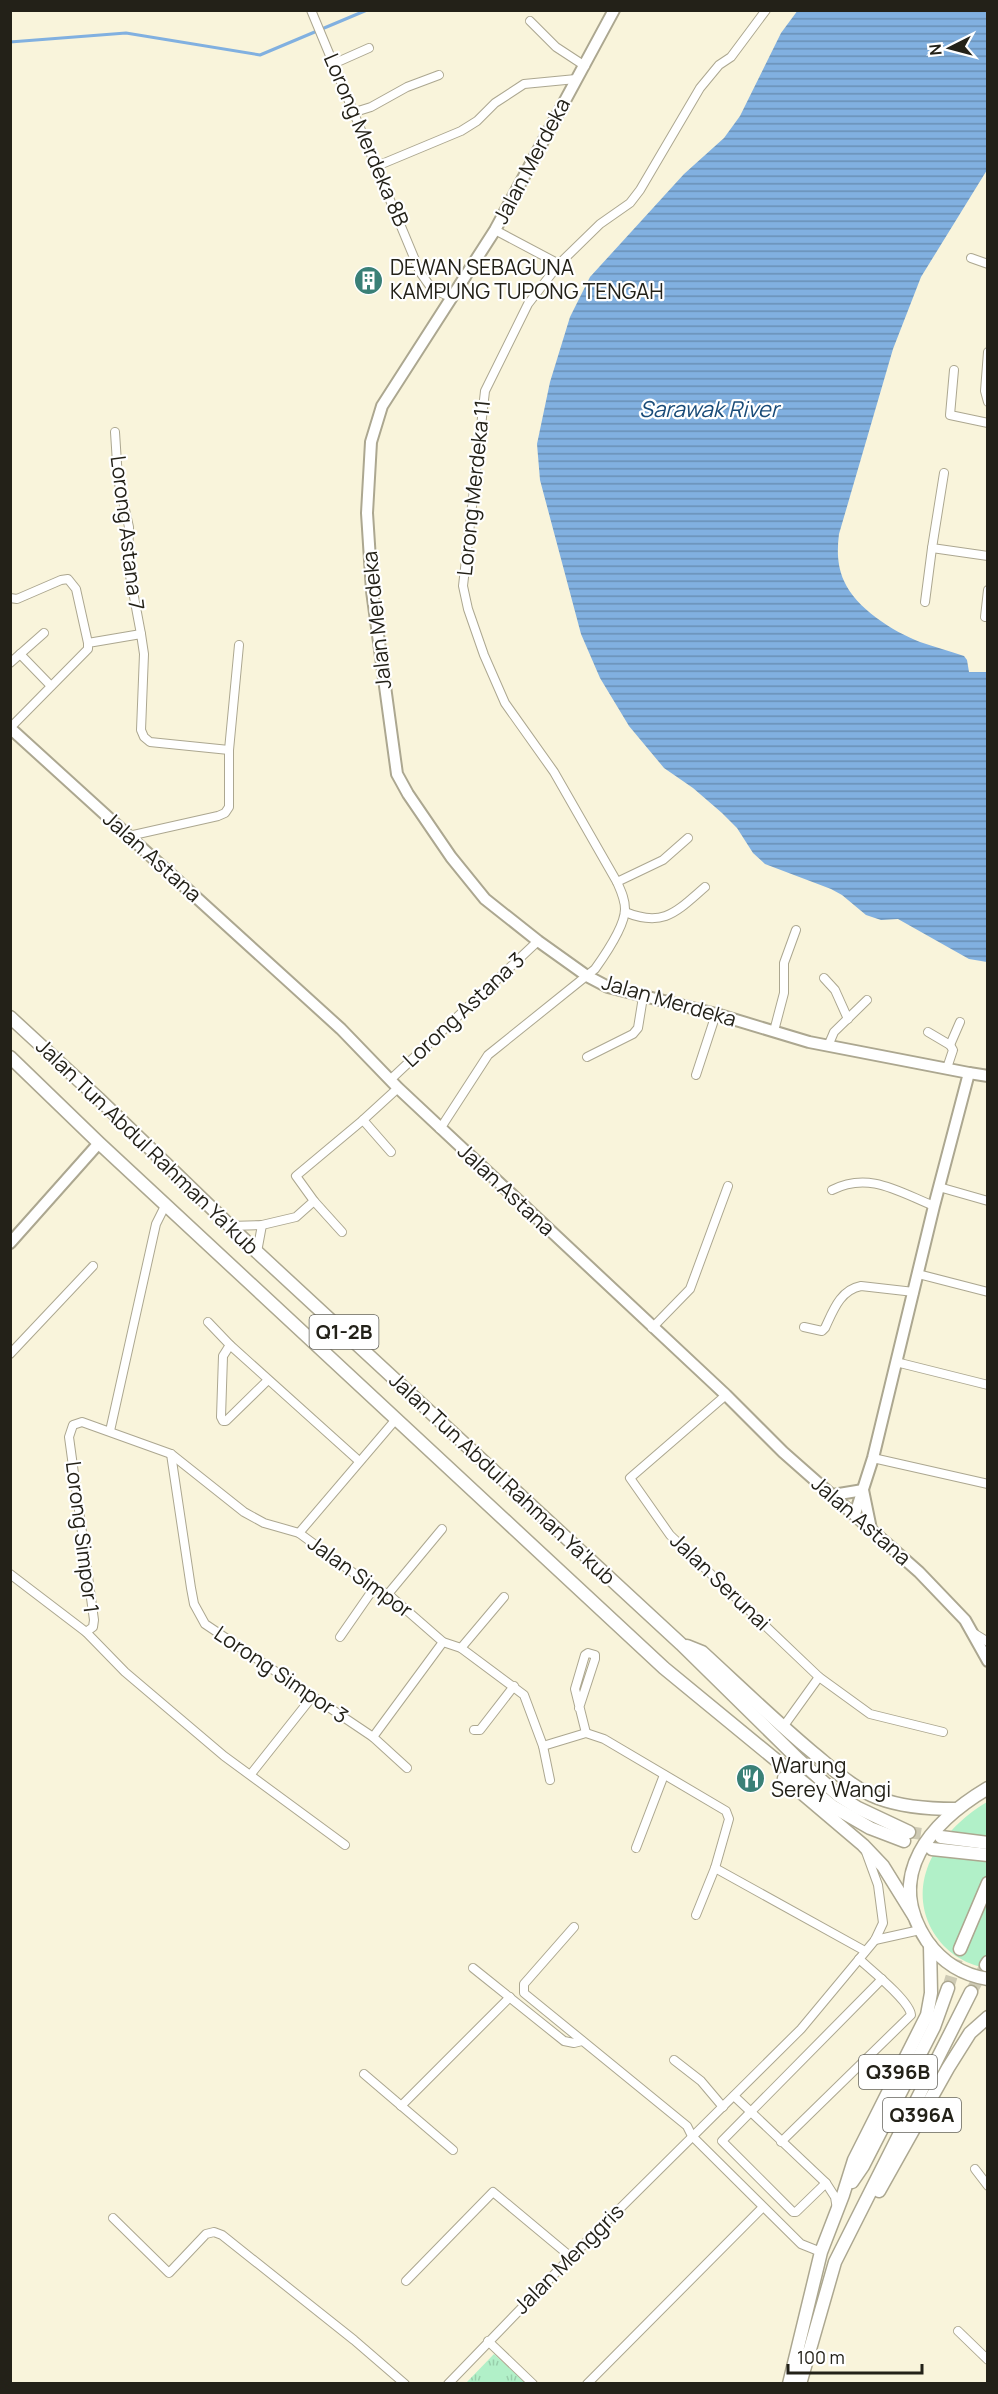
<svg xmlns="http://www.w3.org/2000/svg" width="998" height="2394" font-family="Manrope,sans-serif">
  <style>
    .green { fill: #b1f0c8 }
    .park { fill: url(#park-tufts) }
    .water { fill: url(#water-rules) }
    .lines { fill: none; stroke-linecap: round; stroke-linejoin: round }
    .stream { stroke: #81b0e0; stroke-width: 3 }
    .primary-tunnel { stroke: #cecab4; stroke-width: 12; stroke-dasharray: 12 6; stroke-linecap: butt }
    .street-casing { stroke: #aca790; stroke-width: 10 }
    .secondary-casing { stroke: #aca790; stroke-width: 14 }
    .primary-casing { stroke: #aca790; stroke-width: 15 }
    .street { stroke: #fff; stroke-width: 8 }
    .secondary { stroke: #fff; stroke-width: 10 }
    .primary { stroke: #fff; stroke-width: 12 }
    .labels { text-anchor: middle; stroke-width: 4.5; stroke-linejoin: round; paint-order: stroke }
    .shield { fill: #fff; stroke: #65645d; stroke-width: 1.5 }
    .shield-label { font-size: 20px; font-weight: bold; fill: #232118 }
    .street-label { font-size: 21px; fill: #232118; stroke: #fff }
    .poi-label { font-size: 21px; fill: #232118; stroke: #fff; text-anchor: start }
    .water-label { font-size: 22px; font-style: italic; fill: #194b78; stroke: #fff }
  </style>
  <defs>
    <pattern id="park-tufts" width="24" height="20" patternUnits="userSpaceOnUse" patternTransform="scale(1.5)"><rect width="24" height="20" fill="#b1f0c8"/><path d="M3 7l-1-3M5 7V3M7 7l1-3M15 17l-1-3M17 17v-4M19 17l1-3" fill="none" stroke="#98ceab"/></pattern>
    <pattern id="water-rules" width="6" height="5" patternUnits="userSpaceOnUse" patternTransform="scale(1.5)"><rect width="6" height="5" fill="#81b0e0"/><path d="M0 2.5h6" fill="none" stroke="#698fb5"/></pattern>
  </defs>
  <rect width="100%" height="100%" fill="#f9f4db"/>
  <!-- green -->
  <path class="green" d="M 987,1802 L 987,1968 C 941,1961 911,1914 927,1869 C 936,1842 963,1816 987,1802 Z"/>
  <!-- park -->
  <polygon class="park" points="494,2354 526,2383 466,2383"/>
  <!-- water -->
  <path class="water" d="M 798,10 L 987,11 L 987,170 L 921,277 L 893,349 L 839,534 C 837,550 837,565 844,581 C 856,608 892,631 920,642 C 934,647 950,651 964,656 L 967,660 L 969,672 L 987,672 L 987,962 L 969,959 L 898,919 L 881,920 L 866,915 L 842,895 L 831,889 L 765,864 L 753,853 L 737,828 L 722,813 L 693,788 L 664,768 L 629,726 L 600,678 L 581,634 L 540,480 L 537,444 L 550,382 L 570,317 L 590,277 L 684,174 L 724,138 L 740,116 L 781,33 Z"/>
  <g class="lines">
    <!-- stream -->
    <polyline class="stream" points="10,42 126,33 260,55 367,10"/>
    <!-- primary-tunnel -->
    <g class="primary-tunnel">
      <polyline points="909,1832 940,1837"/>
      <polyline points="948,1988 960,1949"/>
      <polyline points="971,1992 986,1965"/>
    </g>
    <defs>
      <g id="street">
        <polyline points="311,10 420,272 432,289 453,298"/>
        <polyline points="530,21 556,47 585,66"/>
        <polyline points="333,64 369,48"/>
        <polyline points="355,112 371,107 407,87 439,75"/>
        <polyline points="377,166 461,131 477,121 495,103 524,84 576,79"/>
        <polyline points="495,230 559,264"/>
        <polyline points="971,258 988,264"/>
        <polyline points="988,352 985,391 988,402"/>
        <polyline points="954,370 950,415 988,423"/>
        <polyline points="115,432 118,479 129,527 128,565 141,634"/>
        <polyline points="944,473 932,548 988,556"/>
        <polyline points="10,598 17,599 61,580 68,579 76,589 88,643"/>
        <polyline points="925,602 932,548"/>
        <polyline points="985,617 988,590"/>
        <polyline points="20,654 51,686"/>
        <polyline points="10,663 44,633"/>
        <polyline points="10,728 88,649 88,643 141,634 144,654 141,730 144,737 150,742 229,750"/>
        <polyline points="129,836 218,816 225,813 229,807 229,750 239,645"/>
        <polyline points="617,882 663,860 688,838"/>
        <path d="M 625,912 C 664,928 677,911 705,887"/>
        <polyline points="824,978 835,990 848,1019"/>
        <polyline points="774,1031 784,993 784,963 796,930"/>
        <polyline points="928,1032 950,1045 953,1050 947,1068"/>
        <polyline points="950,1045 960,1022"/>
        <polyline points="828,1046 834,1032 867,1000"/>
        <polyline points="587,1057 633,1034 638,1028 643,997"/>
        <polyline points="696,1075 716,1014"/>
        <polyline points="390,1080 538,941"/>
        <polyline points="363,1120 391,1152"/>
        <path d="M 440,1129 L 488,1055 L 595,969 C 605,955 625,926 625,909 C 625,899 621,891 617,882 L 554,772 L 505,703 L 484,655 L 468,609 L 463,586 L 485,391 L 528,304 L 559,264 L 600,224 L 630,203 L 640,190 L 700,88 L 719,65 L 731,57 L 766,10"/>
        <polyline points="939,1187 988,1201"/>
        <path d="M 832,1190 C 869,1171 899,1192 934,1206"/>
        <polyline points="314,1201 342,1232"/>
        <polyline points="230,1226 262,1225 296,1217 314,1201 296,1176 363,1120 398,1088"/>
        <polyline points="257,1252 262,1225"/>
        <polyline points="918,1274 988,1292"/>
        <polyline points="208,1322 230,1345 359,1461"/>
        <path d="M 804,1327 L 822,1331 L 825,1328 C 833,1311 840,1290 861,1286 L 914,1292"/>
        <polyline points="652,1328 690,1289 728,1186"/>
        <polyline points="230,1345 223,1356 221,1417 223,1421 226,1421 268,1380"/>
        <polyline points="10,1354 93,1266"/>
        <polyline points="896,1362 988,1385"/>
        <polyline points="726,1395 630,1478 670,1535 819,1677 870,1714 943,1732"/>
        <polyline points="110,1431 156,1224 166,1204"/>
        <polyline points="171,1454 191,1588 194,1604 205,1624 373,1737 407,1768"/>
        <polyline points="873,1458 988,1484"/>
        <polyline points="299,1533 397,1418"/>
        <polyline points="10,1574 86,1632 125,1672 224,1756 345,1845"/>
        <polyline points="388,1594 442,1529"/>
        <polyline points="86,1632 93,1627 94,1620 69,1437 73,1425 82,1422 171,1454 244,1512 264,1523 299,1533 374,1588 388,1594 443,1642 461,1648 524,1695 543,1746 550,1780"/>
        <polyline points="975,1634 988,1642"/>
        <polyline points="340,1637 374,1588"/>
        <polyline points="461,1648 504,1597"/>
        <polyline points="579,1708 595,1659 595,1655 588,1653 585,1655 575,1689 586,1733"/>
        <polyline points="783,1727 819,1677"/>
        <polyline points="474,1730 480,1730 514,1686"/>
        <polyline points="373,1737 443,1642"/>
        <polyline points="543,1746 586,1733 604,1739 726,1811 729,1819 715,1868 696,1915"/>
        <polyline points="251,1774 312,1697"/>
        <polyline points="636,1848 664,1775"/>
        <polyline points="715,1868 865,1951"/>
        <polyline points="574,1927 524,1984 524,1993 687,2126 692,2136 801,2244 821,2252"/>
        <polyline points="875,1940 920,1930"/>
        <polyline points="473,1968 564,2041 574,2043 582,2041"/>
        <polyline points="674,2060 701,2081 723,2107"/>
        <polyline points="364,2074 453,2150"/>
        <polyline points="734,2096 826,2183 835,2197 837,2209"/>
        <polyline points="401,2106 510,1997"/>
        <path d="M 781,2142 L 911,2015 C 910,2001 871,1970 859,1959"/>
        <polyline points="975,2169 988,2186"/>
        <polyline points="826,2183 796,2212 793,2212 722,2141 882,1979"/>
        <polyline points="113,2218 169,2273 206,2234 214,2232 222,2235 354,2340 405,2384"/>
        <polyline points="406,2281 493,2192 571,2257"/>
        <polyline points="958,2331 988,2360"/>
        <polyline points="488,2341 533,2384"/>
        <polyline points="448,2384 571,2257 801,2029 875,1940 883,1923 878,1885 866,1852"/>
        <polyline points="587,2384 762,2208"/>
      </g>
      <g id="secondary">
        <polyline points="614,10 495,230 382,406 371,442 367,513 372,591 397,774 408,794 451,857 485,899 538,941 587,976 608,987 716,1014 809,1042 969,1073 934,1206 873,1458 855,1514"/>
        <polyline points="10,728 341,1029 398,1088 726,1395 783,1452 919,1572 965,1620 988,1661"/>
        <polyline points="969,1073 988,1076"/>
        <polyline points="10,1243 99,1143"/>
        <polyline points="833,1495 863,1490 871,1529"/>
      </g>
      <g id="primary">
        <polyline points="10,1017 99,1099 257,1252 681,1644 799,1760 839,1796 858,1808 909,1832"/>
        <polyline points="10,1057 99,1143 664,1668 832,1806 870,1828 904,1841"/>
        <path d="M 687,1646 L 702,1652 C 738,1685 773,1719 811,1751 C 832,1768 852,1788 878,1798 C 902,1807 929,1809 955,1809"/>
        <polyline points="784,1778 863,1845 883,1866 914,1916"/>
        <path d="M 988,1788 C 931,1822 883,1875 927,1941 C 942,1962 962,1975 988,1979"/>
        <polyline points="941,1837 988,1843"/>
        <polyline points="932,1849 988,1855"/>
        <polyline points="960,1949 988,1883"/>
        <polyline points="986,1965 988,1962"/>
        <polyline points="852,2182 863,2166 934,2027 948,1988"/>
        <polyline points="879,2191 948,2068 970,2033 988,2017"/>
        <polyline points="789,2384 821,2252 843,2195 854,2160 927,2015 931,1993 930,1945"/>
        <polyline points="800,2384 835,2262 971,1992"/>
      </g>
    </defs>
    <!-- street casing -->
    <use href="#street" class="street-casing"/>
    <!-- secondary casing -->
    <use href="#secondary" class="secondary-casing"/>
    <!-- primary casing -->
    <use href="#primary" class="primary-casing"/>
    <!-- street -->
    <use href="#street" class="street"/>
    <!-- secondary -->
    <use href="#secondary" class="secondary"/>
    <!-- primary -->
    <use href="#primary" class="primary"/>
  </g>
  <!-- icons -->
  <defs>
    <symbol id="building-disc" viewBox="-11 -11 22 22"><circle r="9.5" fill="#3a8077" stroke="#fff"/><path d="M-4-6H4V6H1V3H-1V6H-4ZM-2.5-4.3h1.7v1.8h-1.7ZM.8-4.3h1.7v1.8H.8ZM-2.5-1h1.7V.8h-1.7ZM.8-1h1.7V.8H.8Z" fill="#fff"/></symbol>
    <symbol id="restaurant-disc" viewBox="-11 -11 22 22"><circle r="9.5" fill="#3a8077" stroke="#fff"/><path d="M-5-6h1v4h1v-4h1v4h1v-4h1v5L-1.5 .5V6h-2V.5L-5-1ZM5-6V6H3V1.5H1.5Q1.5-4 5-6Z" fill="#fff"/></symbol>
  </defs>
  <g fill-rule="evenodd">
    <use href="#building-disc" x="352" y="264" width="33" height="33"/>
    <use href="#restaurant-disc" x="734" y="1762" width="33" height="33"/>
  </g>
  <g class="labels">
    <!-- shield labels -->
    <g class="shield">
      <rect x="309.5" y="1315" width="69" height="34" rx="4.5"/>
      <rect x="859" y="2055" width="78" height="34" rx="4.5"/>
      <rect x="883" y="2098" width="78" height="34" rx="4.5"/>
    </g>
    <g class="shield-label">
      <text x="344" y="1339">Q1-2B</text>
      <text x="898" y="2079">Q396B</text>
      <text x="922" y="2122">Q396A</text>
    </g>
    <!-- street labels -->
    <g class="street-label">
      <text transform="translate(366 140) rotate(67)" y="7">Lorong Merdeka 8B</text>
      <text transform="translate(532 161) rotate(-62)" y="7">Jalan Merdeka</text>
      <text transform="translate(474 488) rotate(-84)" y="7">Lorong Merdeka 11</text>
      <text transform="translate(127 533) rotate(83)" y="7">Lorong Astana 7</text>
      <text transform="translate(377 620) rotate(-96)" y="7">Jalan Merdeka</text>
      <text transform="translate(152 857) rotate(42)" y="7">Jalan Astana</text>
      <text transform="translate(669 1001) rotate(16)" y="7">Jalan Merdeka</text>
      <text transform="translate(464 1010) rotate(-43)" y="7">Lorong Astana 3</text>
      <text transform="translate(147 1147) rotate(44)" y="7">Jalan Tun Abdul Rahman Ya'kub</text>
      <text transform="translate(506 1190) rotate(43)" y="7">Jalan Astana</text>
      <text transform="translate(502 1479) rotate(43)" y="7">Jalan Tun Abdul Rahman Ya'kub</text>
      <text transform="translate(861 1521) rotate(41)" y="7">Jalan Astana</text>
      <text transform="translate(82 1537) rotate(83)" y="7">Lorong Simpor 1</text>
      <text transform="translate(360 1577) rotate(36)" y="7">Jalan Simpor</text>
      <text transform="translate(720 1582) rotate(44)" y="7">Jalan Serunai</text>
      <text transform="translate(281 1675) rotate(34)" y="7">Lorong Simpor 3</text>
      <text transform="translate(569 2259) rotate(-45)" y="7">Jalan Menggris</text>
    </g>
    <!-- poi labels -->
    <g class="poi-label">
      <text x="390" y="275">DEWAN SEBAGUNA<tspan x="390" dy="24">KAMPUNG TUPONG TENGAH</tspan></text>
      <text x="771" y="1773">Warung<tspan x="771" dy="24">Serey Wangi</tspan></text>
    </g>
    <!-- water labels -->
    <g class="water-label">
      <text x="709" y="417">Sarawak River</text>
    </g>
  </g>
  <!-- border -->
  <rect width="998" height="2394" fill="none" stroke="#232118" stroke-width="24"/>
  <!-- north arrow -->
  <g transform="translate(950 48) rotate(264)" stroke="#ffffff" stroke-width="4.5" paint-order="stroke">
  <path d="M0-4.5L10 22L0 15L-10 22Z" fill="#232118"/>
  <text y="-9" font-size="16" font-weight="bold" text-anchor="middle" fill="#232118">N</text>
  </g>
  <!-- scale -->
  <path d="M788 2364v9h134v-9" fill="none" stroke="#232118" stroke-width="3"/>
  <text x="797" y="2364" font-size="18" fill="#232118" stroke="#ffffff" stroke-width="4.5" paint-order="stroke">100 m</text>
</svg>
